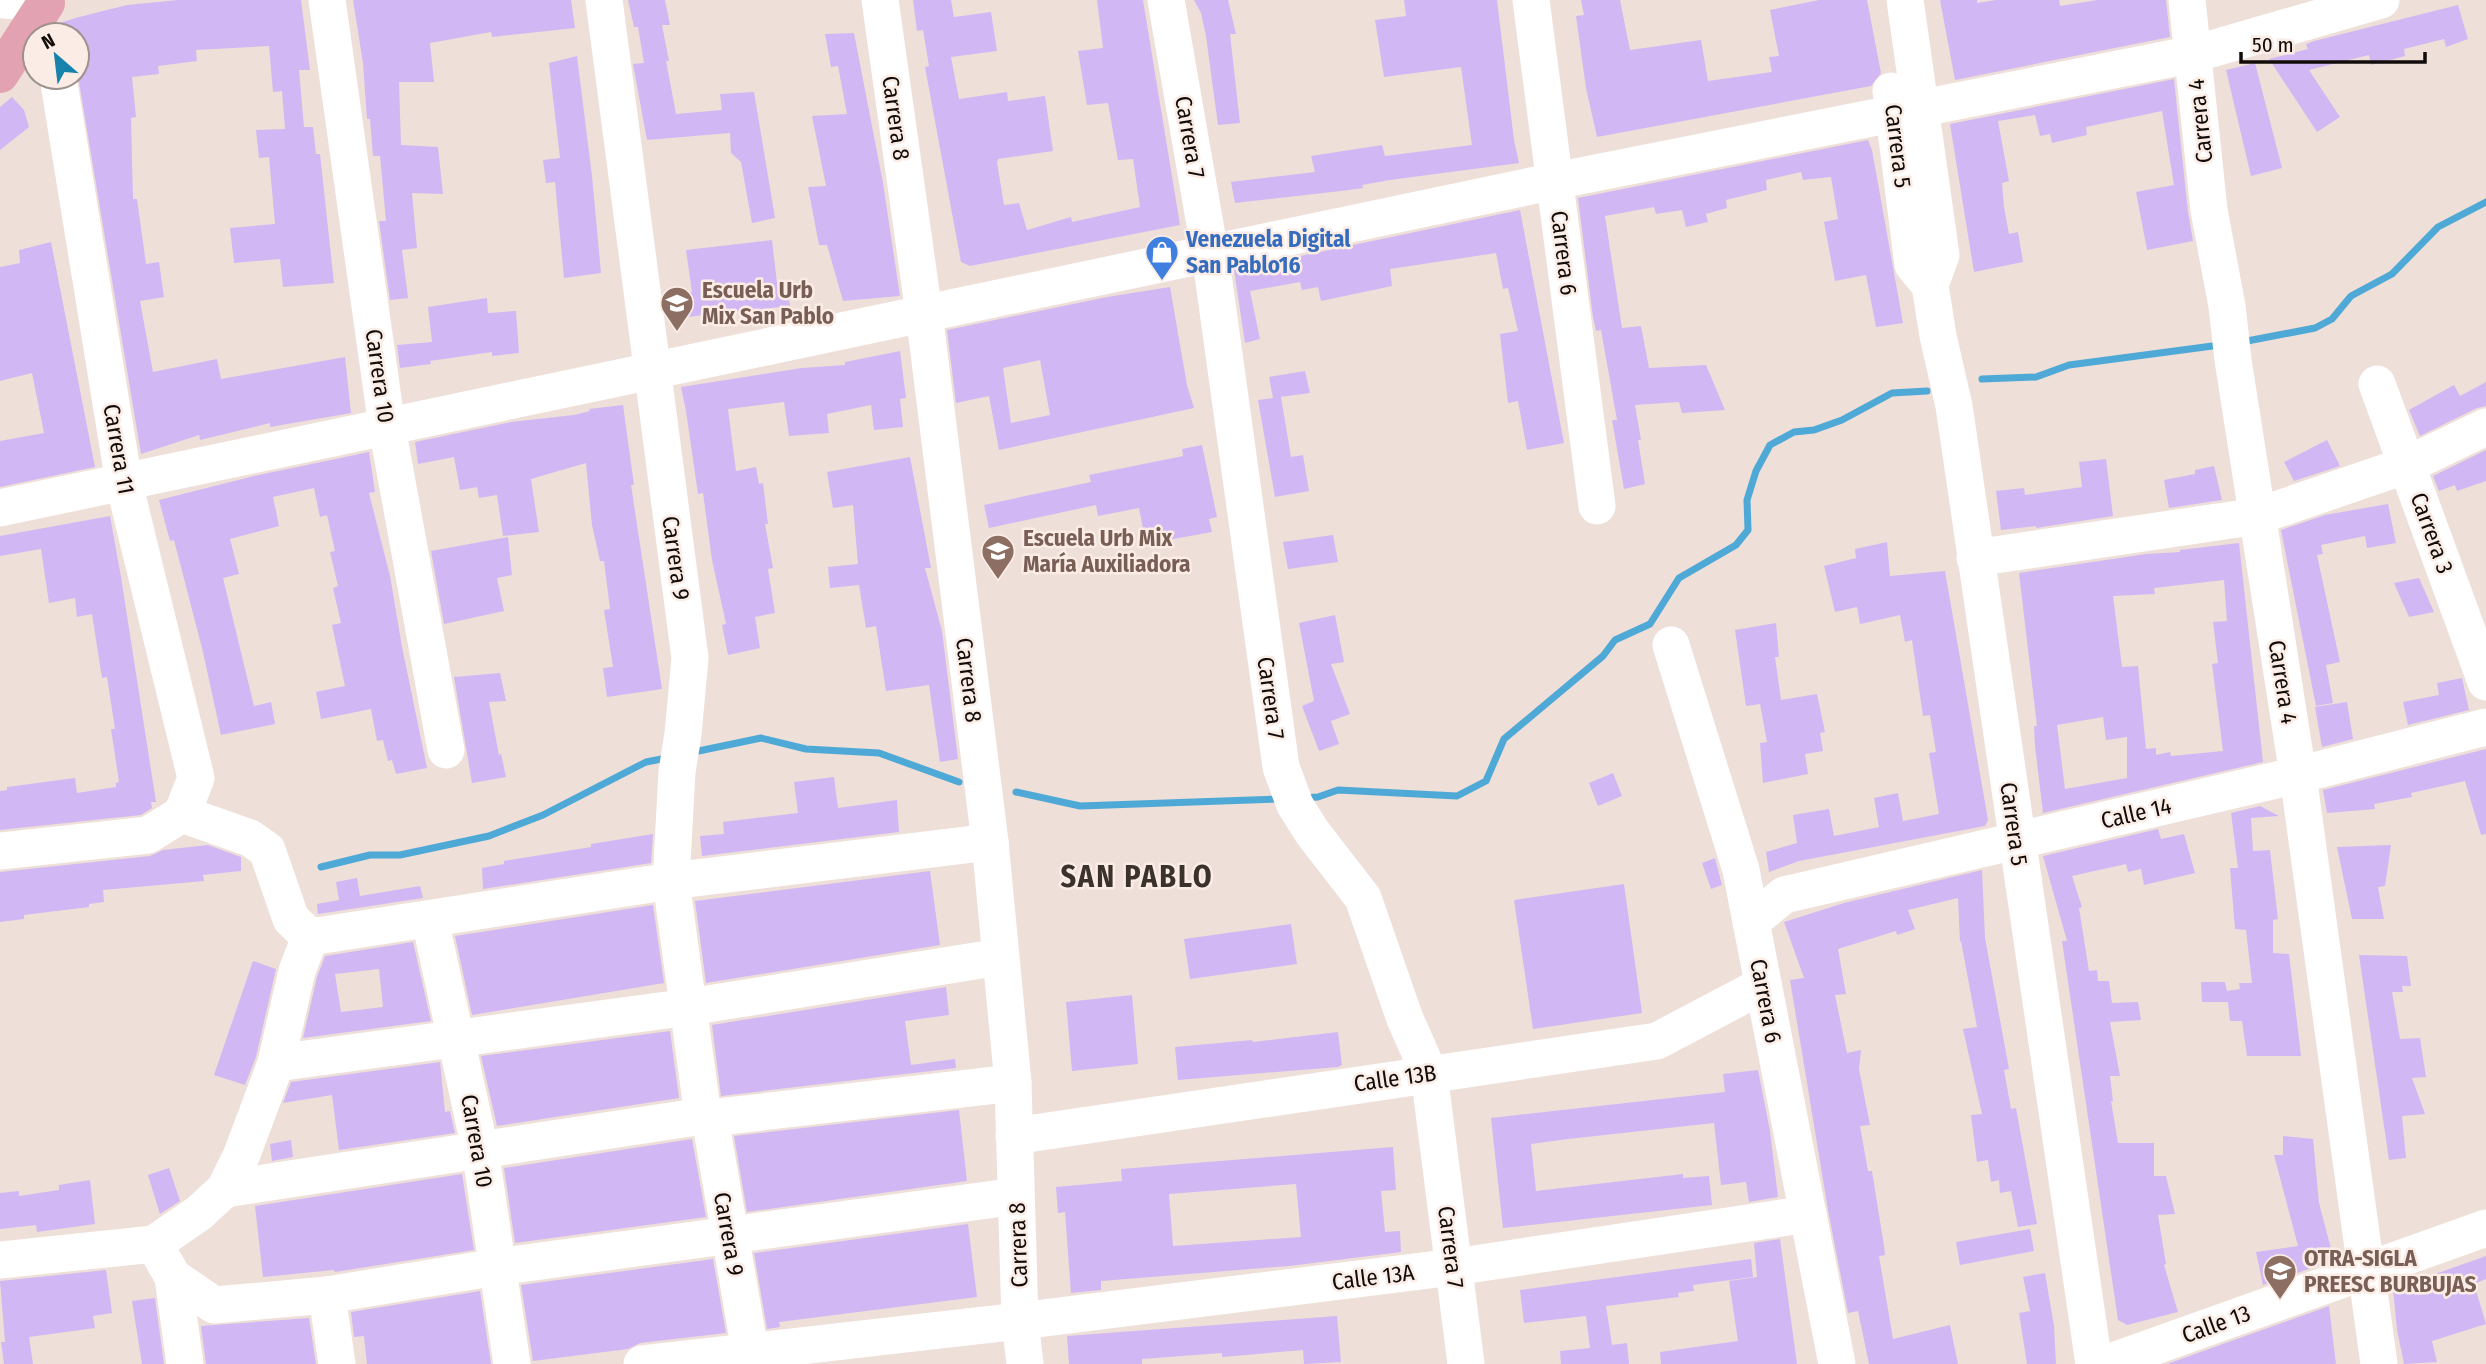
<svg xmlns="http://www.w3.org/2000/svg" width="2486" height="1364" font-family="'Fira Sans Condensed',sans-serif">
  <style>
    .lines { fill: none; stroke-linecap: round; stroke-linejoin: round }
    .stream { stroke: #4fa9d6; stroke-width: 7 }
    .building { fill: #d1b8f4; fill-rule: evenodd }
    .minor { stroke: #fff; stroke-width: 37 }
    .major { stroke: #e2a2b1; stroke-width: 38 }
    .labels { text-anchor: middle; stroke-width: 5; stroke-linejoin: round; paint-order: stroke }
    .street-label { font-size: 23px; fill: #110c09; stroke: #fbece5 }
    .shop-label { font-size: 23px; font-weight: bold; fill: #366cbe; stroke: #fbece5; text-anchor: start }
    .education-label { font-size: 23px; font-weight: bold; fill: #785e54; stroke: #fbece5; text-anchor: start }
    .district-label { font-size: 30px; font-weight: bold; letter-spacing: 2px; fill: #3c322c; stroke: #fbece5 }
  </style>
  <rect width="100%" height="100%" fill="#eedfd8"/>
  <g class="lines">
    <!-- stream -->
    <g class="stream">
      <polyline points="2242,342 2315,328 2332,319 2351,296 2392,274 2438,227 2486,202"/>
      <polyline points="1982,379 2036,377 2069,365 2220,345"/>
      <polyline points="689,753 761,738 806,749 879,753 959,782"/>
      <polyline points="1016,792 1080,806 1280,799"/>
      <polyline points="1302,798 1318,797 1338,790 1457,796 1486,781 1504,739 1603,656 1615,640 1650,624 1679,578 1736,545 1748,530 1747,500 1756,471 1770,445 1794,432 1814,430 1842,420 1892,393 1927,391"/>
      <polyline points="321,867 370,855 400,855 489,836 543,815 646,762 667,758"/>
    </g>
  </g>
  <!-- building -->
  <g class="building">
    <polygon points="178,0 301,0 310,70 299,70 304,127 313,127 316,154 320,154 334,283 283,287 280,259 234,263 230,228 275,224 269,157 259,158 256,130 285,129 282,91 273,92 269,46 196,50 197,61 158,66 159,74 132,77 136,117 131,118 133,199 137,199 146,264 159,262 164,297 140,301 153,372 217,359 221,379 345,357 351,413 270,427 270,423 200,440 199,435 141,454 77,70 77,35 51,35 59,23 83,16 127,5"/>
    <polygon points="353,0 571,0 575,28 492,37 491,32 430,43 434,82 399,82 401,145 438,147 443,194 412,193 417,248 402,250 408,298 390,300 379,221 386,221 380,156 373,156 370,119 367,119 363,63"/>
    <polygon points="628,0 665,0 670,25 662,25 669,61 666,61 676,114 722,110 720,94 754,92 775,218 752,223 741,162 731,153 730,133 647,140 633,64 644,63 638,27 634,27"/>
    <polygon points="913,0 951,0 954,17 991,12 997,51 951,57 959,99 1007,92 1008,101 1045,96 1053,151 998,159 997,162 1004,205 1019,203 1027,230 1071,217 1072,222 1140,207 1133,159 1118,160 1108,103 1087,105 1078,51 1103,48 1097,0 1143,0 1180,225 970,266 961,262 925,67 929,66 923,30 917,31"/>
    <polygon points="1194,0 1228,0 1236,34 1230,34 1240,123 1218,125 1206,36 1201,13"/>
    <polygon points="1404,0 1497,0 1514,140 1519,163 1390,180 1362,185 1363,188 1341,191 1235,203 1231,182 1315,172 1311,156 1382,145 1385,156 1472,145 1461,67 1384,77 1375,20 1406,16"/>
    <polygon points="1581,0 1620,0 1630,50 1701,40 1708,81 1772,72 1769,57 1779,56 1770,10 1819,0 1867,0 1881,73 1871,86 1597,137 1586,88 1576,16 1584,15"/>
    <polygon points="1940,0 1977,0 1977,3 1996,0 2059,0 2060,6 2098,0 2166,0 2170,37 1955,80"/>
    <polygon points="2458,5 2468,39 2446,47 2444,39 2404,49 2405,56 2371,65 2369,55 2309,70 2340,117 2317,132 2269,59 2308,49 2306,44 2314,41"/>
    <polygon points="854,33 883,183 900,296 843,301 827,245 819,245 808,187 826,186 812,116 847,114 838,66 831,67 825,34"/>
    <polygon points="577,56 592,176 601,273 564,278 555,182 546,183 543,160 560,158 549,63"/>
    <polygon points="2255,63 2282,168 2251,176 2226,70"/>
    <polygon points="2174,79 2188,212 2193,241 2147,250 2136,192 2174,185 2162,111 2086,127 2087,135 2052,143 2050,134 2040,136 2035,115 1998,121 2009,181 2002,183 2004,207 2009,234 2018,232 2023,262 1974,272 1950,124"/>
    <polygon points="12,97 24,110 29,127 0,150 0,107"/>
    <polygon points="1868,140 1872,150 1903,323 1876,327 1866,275 1835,281 1824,222 1838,219 1831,177 1803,180 1801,172 1766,180 1767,190 1726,200 1727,208 1706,214 1708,222 1686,227 1682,210 1656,214 1654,207 1605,216 1622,328 1641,326 1649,368 1706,365 1725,410 1682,413 1679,402 1635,405 1641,440 1638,440 1645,484 1624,489 1612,420 1617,420 1601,330 1596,331 1593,317 1578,198"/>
    <polygon points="1520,210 1564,443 1527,450 1518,401 1508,403 1500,334 1518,331 1508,288 1503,289 1496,253 1390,269 1392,286 1321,301 1318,287 1302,290 1300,282 1250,291 1260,339 1245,343 1234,270"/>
    <polygon points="772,240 777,283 786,282 790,306 686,317 682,293 692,292 686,250"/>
    <polygon points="51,242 95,467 0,487 0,441 44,433 32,373 0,381 0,267 20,263 19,250"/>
    <path d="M 1170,287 L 1187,385 L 1194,408 L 999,450 L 989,396 L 956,403 L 947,330 L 1107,297 ZM 1040,360 L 1050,415 L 1011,423 L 1003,368 Z"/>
    <polygon points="487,298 488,313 516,311 519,353 492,356 492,352 430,361 431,364 400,368 397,345 432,342 428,307"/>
    <polygon points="900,351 906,398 900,399 903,427 874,430 871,405 827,414 829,433 789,436 784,402 728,409 736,471 756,467 759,484 763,483 768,524 765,524 773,568 768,569 775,613 755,617 760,648 728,655 722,625 726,624 712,560 703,493 698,494 686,411 681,387 802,368 845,365 845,362"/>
    <polygon points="1305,371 1310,393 1273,398 1281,397 1291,457 1303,455 1309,491 1275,497 1258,400 1273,398 1269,377"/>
    <polygon points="2486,382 2486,406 2477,408 2420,436 2409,410 2454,385 2460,396"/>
    <polygon points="623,405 634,485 631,485 662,689 607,697 603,668 613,667 604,610 610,609 604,561 600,561 592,525 586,463 531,479 539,532 503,536 497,495 479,498 477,487 460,490 454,457 418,464 415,442 511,422 574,415 590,411 589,409"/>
    <polygon points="2327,440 2340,466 2294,481 2284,462"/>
    <polygon points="1202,445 1217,517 1209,519 1212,532 1146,544 1139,508 1098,516 1096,505 989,528 984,505 1091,482 1089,475 1183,456 1182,449"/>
    <polygon points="2486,450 2486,481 2457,491 2455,485 2439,491 2433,476"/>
    <polygon points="369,452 375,492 369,493 390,576 402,647 427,768 396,774 392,760 388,761 383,740 377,741 371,709 321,719 316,692 345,686 332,625 341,623 333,588 338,586 330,552 335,551 327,515 320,517 314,488 273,497 279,526 230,539 239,574 223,578 254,706 271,702 275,724 221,735 203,652 174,540 170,541 159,500 254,476"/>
    <polygon points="910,457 931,568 925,568 942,631 958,759 940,762 929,685 886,691 876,626 866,628 859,585 830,588 828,567 858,564 853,505 833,508 827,472"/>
    <polygon points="2106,459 2113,516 2036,528 2036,526 2001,530 1996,491 2024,488 2025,495 2082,487 2079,462"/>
    <polygon points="2214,466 2222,500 2169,508 2164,480 2195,474 2195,470"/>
    <polygon points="2388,504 2396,543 2367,548 2365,536 2321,545 2323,554 2317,555 2340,662 2326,665 2333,703 2316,706 2281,530 2325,515"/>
    <polygon points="110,516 121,577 156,802 151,802 152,808 141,815 0,830 0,791 7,790 7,787 75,778 77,793 116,787 116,783 119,782 111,729 115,729 107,677 102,678 92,614 77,617 75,598 49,603 41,549 0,556 0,536"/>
    <polygon points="1333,535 1338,562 1288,569 1283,542"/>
    <polygon points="508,537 512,575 497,578 504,611 444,624 431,551"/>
    <polygon points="1887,542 1890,576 1945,571 1988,820 1985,826 1799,861 1769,872 1766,852 1797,843 1793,815 1829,809 1834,836 1879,827 1874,798 1898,793 1903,821 1939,814 1929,753 1936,752 1930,715 1923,716 1912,640 1905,642 1900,615 1860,624 1857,607 1835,612 1824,566 1856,558 1855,549"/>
    <path d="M 2239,543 L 2263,762 L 2043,813 L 2035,746 L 2034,726 L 2037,726 L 2019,573 L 2146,554 L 2180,552 L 2180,550 ZM 2224,580 L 2227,621 L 2213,622 L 2218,663 L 2212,664 L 2223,751 L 2171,756 L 2170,752 L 2156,755 L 2156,748 L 2146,749 L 2138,666 L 2122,667 L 2113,596 L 2155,594 L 2154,588 ZM 2103,717 L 2106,740 L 2127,737 L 2127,778 L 2065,789 L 2057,725 Z"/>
    <polygon points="2419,578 2434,612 2409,617 2394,583"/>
    <polygon points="1335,615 1344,662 1331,664 1350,714 1331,721 1339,744 1319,751 1302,706 1314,701 1299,623"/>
    <polygon points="1776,623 1779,657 1775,657 1781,700 1817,694 1825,732 1820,733 1823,751 1805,754 1808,774 1763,783 1760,743 1767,742 1760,704 1746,706 1735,630"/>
    <polygon points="500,673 506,701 489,702 499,755 501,754 506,777 472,783 454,677"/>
    <polygon points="2462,678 2469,710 2408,725 2403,702 2439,695 2437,683"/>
    <polygon points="2347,702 2353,739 2322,747 2315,707"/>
    <polygon points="2486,749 2486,834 2481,835 2465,781 2411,793 2412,797 2374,804 2375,809 2327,813 2323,790"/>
    <polygon points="1613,773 1622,796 1598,806 1589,783"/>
    <polygon points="834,777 838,808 897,800 899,832 702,856 700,836 724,834 723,822 798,813 794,782"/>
    <polygon points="2260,806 2279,816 2251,818 2253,851 2270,850 2278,919 2273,920 2273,953 2289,954 2301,1056 2247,1056 2242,1021 2230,1021 2228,1002 2202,1002 2201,982 2225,982 2227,991 2240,989 2239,983 2252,983 2246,930 2235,929 2230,868 2238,868 2231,813"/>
    <polygon points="2158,829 2161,839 2184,834 2195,873 2144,885 2141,869 2128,872 2126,864 2072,876 2082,907 2079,908 2089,971 2097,970 2098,981 2109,981 2112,1003 2138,1002 2141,1020 2110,1022 2120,1076 2110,1076 2113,1101 2111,1101 2118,1143 2154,1143 2154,1176 2166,1176 2175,1214 2158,1215 2166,1264 2164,1265 2178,1312 2127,1325 2118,1320 2062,941 2067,941 2043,856"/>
    <polygon points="653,834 651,863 483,889 482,868 504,864 504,861 591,847 591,844"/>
    <polygon points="208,845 241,857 241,871 203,875 204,881 103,890 104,902 89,904 89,907 24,915 24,919 0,922 0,872 150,856 163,850"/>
    <polygon points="2391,845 2385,886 2378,887 2384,919 2352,919 2337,847"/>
    <polygon points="1715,858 1722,885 1711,889 1702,863"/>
    <polygon points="1982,870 1985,938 2009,1069 2004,1070 2011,1109 2016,1108 2037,1224 2018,1227 2011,1191 2000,1193 1999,1180 1991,1182 1988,1160 1977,1162 1971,1115 1982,1114 1963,1029 1977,1027 1961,941 1960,942 1958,898 1908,910 1915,929 1897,935 1896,931 1838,949 1846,994 1835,995 1847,1053 1861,1050 1859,1069 1870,1125 1860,1126 1868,1171 1872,1171 1884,1246 1885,1255 1879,1256 1893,1339 1950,1325 1958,1364 1869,1364 1858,1311 1848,1313 1828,1210 1790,980 1804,978 1784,922 1844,903"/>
    <polygon points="930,871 940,945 706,983 695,901"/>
    <polygon points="357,878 360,896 420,886 423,898 318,914 317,904 339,900 336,882"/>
    <polygon points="1624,884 1642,1013 1533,1029 1514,900"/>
    <polygon points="653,905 664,983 472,1015 455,936"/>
    <polygon points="1291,924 1297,964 1190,979 1184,939"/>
    <path d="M 413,942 L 431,1021 L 303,1038 L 317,977 L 325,956 ZM 379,969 L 383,1007 L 341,1012 L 335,974 Z"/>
    <polygon points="2359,955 2407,956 2411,986 2402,986 2403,992 2392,992 2400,1039 2420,1038 2426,1077 2412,1078 2425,1114 2402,1116 2406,1158 2389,1160"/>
    <polygon points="253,961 276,969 256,1057 245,1085 214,1075"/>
    <polygon points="946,987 949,1015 905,1021 911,1065 955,1059 956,1068 721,1096 712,1025"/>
    <polygon points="1132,995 1138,1064 1072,1071 1066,1002"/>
    <polygon points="670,1031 679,1098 497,1126 481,1056"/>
    <polygon points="1338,1032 1342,1065 1338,1067 1178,1080 1175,1047 1252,1040 1253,1042"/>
    <polygon points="440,1062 445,1112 450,1111 455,1133 339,1150 332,1095 283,1103 291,1082"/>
    <polygon points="1758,1070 1770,1131 1778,1197 1749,1202 1746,1182 1721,1185 1714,1123 1568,1139 1531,1144 1536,1191 1683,1174 1683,1178 1709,1176 1712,1205 1503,1228 1491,1118 1725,1092 1723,1074"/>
    <polygon points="959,1110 967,1181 747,1212 734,1136"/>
    <polygon points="2283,1136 2313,1139 2319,1203 2334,1260 2263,1285 2256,1252 2298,1246 2274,1155 2283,1155"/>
    <polygon points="692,1139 706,1217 515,1243 504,1168"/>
    <polygon points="291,1140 293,1157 272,1161 270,1144"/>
    <path d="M 1393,1147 L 1396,1190 L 1381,1191 L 1385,1232 L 1400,1231 L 1401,1252 L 1289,1266 L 1101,1281 L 1101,1290 L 1071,1293 L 1065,1212 L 1058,1213 L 1056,1187 L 1122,1181 L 1121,1169 ZM 1296,1184 L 1301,1237 L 1173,1246 L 1169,1194 Z"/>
    <polygon points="169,1168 180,1201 160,1214 148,1175"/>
    <polygon points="462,1174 474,1250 335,1272 334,1270 263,1277 255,1206"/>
    <polygon points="90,1180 95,1224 37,1232 36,1225 0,1229 0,1193 19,1191 19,1196 59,1190 59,1185"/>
    <polygon points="968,1224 977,1297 779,1322 780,1327 767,1329 754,1253"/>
    <polygon points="2030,1229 2034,1251 1960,1265 1956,1242"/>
    <polygon points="1780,1239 1797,1364 1661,1364 1660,1352 1738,1341 1729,1281 1757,1277 1754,1243"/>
    <polygon points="2486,1256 2486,1279 2474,1284 2486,1324 2432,1341 2437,1362 2404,1364 2397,1330 2393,1289"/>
    <polygon points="713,1259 726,1333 640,1343 628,1349 533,1361 521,1285"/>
    <polygon points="1751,1259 1753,1277 1693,1285 1694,1291 1678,1293 1679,1297 1606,1306 1612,1345 1627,1343 1629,1364 1561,1364 1560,1351 1590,1348 1586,1316 1524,1323 1520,1290"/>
    <polygon points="106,1270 112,1313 93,1316 95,1328 29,1337 33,1364 4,1364 1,1342 5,1342 0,1281"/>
    <polygon points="2045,1273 2054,1326 2056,1364 2027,1364 2019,1313 2030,1311 2023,1277"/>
    <polygon points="480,1291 491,1364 367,1364 364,1336 354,1337 351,1312"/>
    <polygon points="155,1298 164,1364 142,1364 132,1301"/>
    <polygon points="2329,1306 2336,1364 2167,1364"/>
    <polygon points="1337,1316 1341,1362 1304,1364 1303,1350 1222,1357 1222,1353 1142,1359 1142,1364 1069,1364 1067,1336"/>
    <polygon points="309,1318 316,1364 206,1364 201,1326"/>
  </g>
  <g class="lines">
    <!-- minor -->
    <g class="minor">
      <polyline points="5,0 46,3"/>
      <polyline points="327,0 387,427 446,750"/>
      <polyline points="604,0 690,658 683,734 677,772 671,881 703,1116"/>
      <polyline points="880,0 924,313 990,842 1013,1083 1020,1321 1025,1364"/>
      <polyline points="1166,0 1210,253 1281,767 1295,805 1312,832 1363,898 1405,1019 1429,1073 1466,1364"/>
      <polyline points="1531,0 1597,506"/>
      <polyline points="1905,0 1941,255 1930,285 1938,336 1954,406 2094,1364"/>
      <polyline points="2187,0 2209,210 2227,306 2233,360 2298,775 2379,1364"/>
      <polyline points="58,77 124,483 196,778 182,814"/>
      <polyline points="1891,91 1913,265 1930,285"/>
      <polyline points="2377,384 2486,682"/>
      <polyline points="0,508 1555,181 2194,54 2381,0"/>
      <polyline points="1975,558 2258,516 2407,465 2486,427"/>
      <polyline points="1671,645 1741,870 1837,1364"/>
      <polyline points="182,814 250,838 267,850 291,919 310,937"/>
      <polyline points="0,851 148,835 182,814"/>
      <polyline points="430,920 480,1149 512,1364"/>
      <polyline points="1751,922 1784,895 2298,775 2486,727"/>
      <polyline points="310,937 671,881 990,842"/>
      <polyline points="276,1063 689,1007 1000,957"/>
      <polyline points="710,1118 750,1351"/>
      <polyline points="1014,1136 1657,1041 1763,985"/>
      <polyline points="225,1189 703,1116 710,1118 1013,1083"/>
      <polyline points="154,1244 173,1277 214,1305 327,1295 497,1267 1016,1196"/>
      <polyline points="0,1260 154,1244 199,1213 225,1189 242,1154 276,1063 297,971 310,937"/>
      <polyline points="173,1277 185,1364"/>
      <polyline points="327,1295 337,1364"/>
      <polyline points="642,1364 1020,1321 1454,1267 1808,1214"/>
      <polyline points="2105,1364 2486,1228"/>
    </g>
    <!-- major -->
    <polyline class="major" points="0,74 46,3"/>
  </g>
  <!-- icons -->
  <defs>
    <symbol id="shop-pin" viewBox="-11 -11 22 30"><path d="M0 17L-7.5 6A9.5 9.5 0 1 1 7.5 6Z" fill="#3f7fe0" stroke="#fbece5"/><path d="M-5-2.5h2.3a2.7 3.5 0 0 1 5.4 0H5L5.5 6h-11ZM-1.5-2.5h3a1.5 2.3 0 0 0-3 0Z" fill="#fff"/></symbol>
    <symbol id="school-pin" viewBox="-11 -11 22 30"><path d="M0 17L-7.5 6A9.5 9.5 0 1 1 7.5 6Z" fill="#8d6e63" stroke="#fbece5"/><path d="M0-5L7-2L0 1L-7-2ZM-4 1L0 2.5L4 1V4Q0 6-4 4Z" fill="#fff"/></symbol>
  </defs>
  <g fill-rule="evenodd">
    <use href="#shop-pin" x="1143" y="233" width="38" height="52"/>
    <use href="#school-pin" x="658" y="284" width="38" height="52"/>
    <use href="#school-pin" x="979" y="532" width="38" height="52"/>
    <use href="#school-pin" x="2261" y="1252" width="38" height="52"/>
  </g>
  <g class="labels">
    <!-- street labels -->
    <g class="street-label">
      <text transform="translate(896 118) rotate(82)" y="8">Carrera 8</text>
      <text transform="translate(2200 121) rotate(-96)" y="8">Carrera 4</text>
      <text transform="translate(1190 137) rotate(80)" y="8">Carrera 7</text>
      <text transform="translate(1898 146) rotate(83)" y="8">Carrera 5</text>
      <text transform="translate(1564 253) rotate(83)" y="8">Carrera 6</text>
      <text transform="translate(380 376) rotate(82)" y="8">Carrera 10</text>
      <text transform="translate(119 449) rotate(80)" y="8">Carrera 11</text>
      <text transform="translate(2432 533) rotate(70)" y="8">Carrera 3</text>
      <text transform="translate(676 558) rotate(82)" y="8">Carrera 9</text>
      <text transform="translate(969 680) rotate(83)" y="8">Carrera 8</text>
      <text transform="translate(2283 682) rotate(81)" y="8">Carrera 4</text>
      <text transform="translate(1271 698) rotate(82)" y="8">Carrera 7</text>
      <text transform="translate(2136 813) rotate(-13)" y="8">Calle 14</text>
      <text transform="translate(2014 824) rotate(82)" y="8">Carrera 5</text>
      <text transform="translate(1766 1001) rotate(79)" y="8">Carrera 6</text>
      <text transform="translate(1395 1078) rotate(-8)" y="8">Calle 13B</text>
      <text transform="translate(477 1141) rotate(80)" y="8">Carrera 10</text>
      <text transform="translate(729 1234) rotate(80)" y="8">Carrera 9</text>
      <text transform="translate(1018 1245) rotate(-92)" y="8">Carrera 8</text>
      <text transform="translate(1451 1247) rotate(83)" y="8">Carrera 7</text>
      <text transform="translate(1373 1277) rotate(-7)" y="8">Calle 13A</text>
      <text transform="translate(2216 1324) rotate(-20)" y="8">Calle 13</text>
    </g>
    <!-- shop labels -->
    <g class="shop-label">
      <text x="1186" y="247">Venezuela Digital<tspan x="1186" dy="26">San Pablo16</tspan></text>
    </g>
    <!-- education labels -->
    <g class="education-label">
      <text x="702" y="298">Escuela Urb<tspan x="702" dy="26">Mix San Pablo</tspan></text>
      <text x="1023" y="546">Escuela Urb Mix<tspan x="1023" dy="26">María Auxiliadora</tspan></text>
      <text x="2304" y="1266">OTRA-SIGLA<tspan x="2304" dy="26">PREESC BURBUJAS</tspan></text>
    </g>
    <!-- district labels -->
    <g class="district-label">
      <text x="1137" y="887">SAN PABLO</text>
    </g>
  </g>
  <!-- north arrow -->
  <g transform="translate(56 56) rotate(332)"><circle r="33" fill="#fbece5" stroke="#9d928d" stroke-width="2"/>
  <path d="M0-5L12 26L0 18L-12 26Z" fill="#1782ab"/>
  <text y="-10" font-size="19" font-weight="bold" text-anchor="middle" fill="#110c09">N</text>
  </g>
  <!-- scale -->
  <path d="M2241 52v10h184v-10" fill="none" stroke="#110c09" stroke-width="3.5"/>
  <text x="2252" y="52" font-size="21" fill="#110c09" stroke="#fbece5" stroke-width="5" paint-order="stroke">50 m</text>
</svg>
